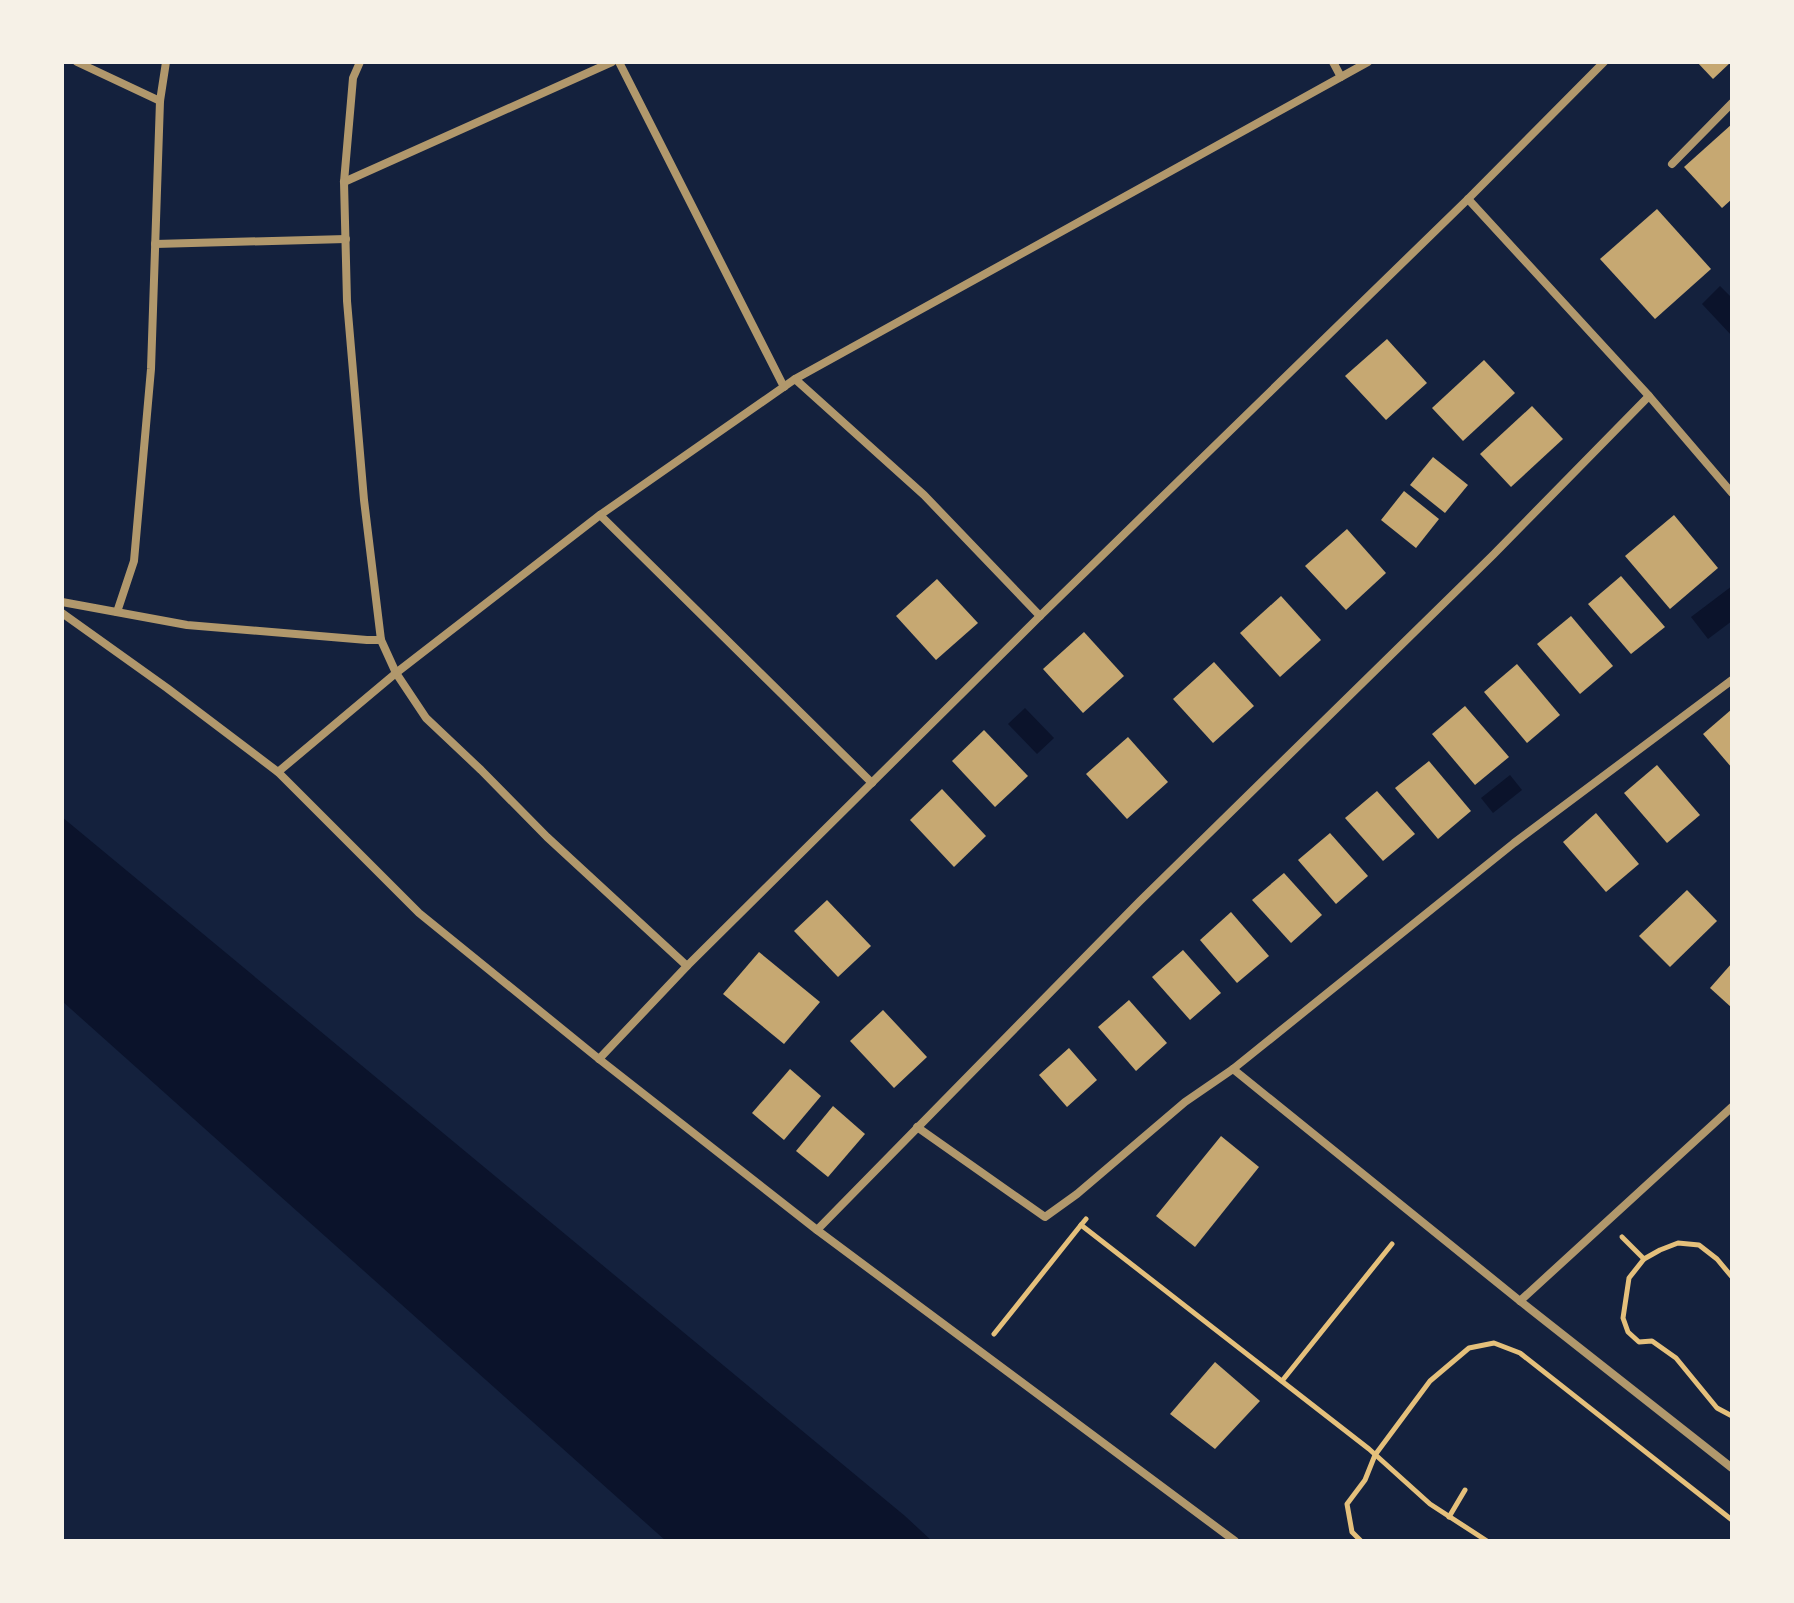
<svg xmlns="http://www.w3.org/2000/svg" width="1794" height="1603" font-family="'Nunito Sans',sans-serif">
  <style>
    .water { fill: #0b132b }
    .building { fill: #c6a872 }
    .lines { fill: none; stroke-linecap: round; stroke-linejoin: round }
    .path { stroke: #e5c07b; stroke-width: 5 }
    .minor { stroke: #b1986c; stroke-width: 8 }
  </style>
  <rect width="100%" height="100%" fill="#14213d"/>
  <!-- water -->
  <g class="water">
    <polygon points="1720,286 1732,298 1732,336 1702,304"/>
    <polygon points="1732,586 1732,621 1708,639 1691,617"/>
    <polygon points="1025,708 1054,738 1037,754 1008,724"/>
    <polygon points="1510,775 1522,790 1493,813 1481,798"/>
    <polygon points="62,817 905,1516 932,1541 666,1541 62,1001"/>
  </g>
  <!-- building -->
  <g class="building">
    <polygon points="1697,62 1731,62 1713,79"/>
    <polygon points="1732,124 1732,199 1722,208 1684,167"/>
    <polygon points="1657,209 1711,269 1655,319 1600,259"/>
    <polygon points="1387,339 1427,383 1386,420 1345,376"/>
    <polygon points="1484,360 1515,393 1463,441 1432,408"/>
    <polygon points="1532,406 1563,439 1511,487 1480,454"/>
    <polygon points="1433,457 1468,485 1445,513 1410,485"/>
    <polygon points="1404,491 1439,519 1416,548 1381,520"/>
    <polygon points="1674,515 1718,568 1670,609 1625,556"/>
    <polygon points="1347,529 1386,573 1346,610 1305,566"/>
    <polygon points="1621,576 1665,627 1631,654 1588,604"/>
    <polygon points="937,579 978,623 936,660 896,616"/>
    <polygon points="1281,596 1321,640 1280,677 1240,633"/>
    <polygon points="1571,616 1613,666 1580,694 1537,644"/>
    <polygon points="1084,632 1124,676 1083,713 1043,669"/>
    <polygon points="1214,662 1254,706 1213,743 1173,699"/>
    <polygon points="1517,664 1560,715 1527,743 1484,692"/>
    <polygon points="1465,706 1509,757 1475,785 1432,734"/>
    <polygon points="1732,709 1732,768 1703,734"/>
    <polygon points="984,730 1028,776 995,807 952,761"/>
    <polygon points="1128,737 1168,782 1127,819 1086,774"/>
    <polygon points="1429,761 1471,811 1438,839 1395,788"/>
    <polygon points="1657,765 1700,815 1667,843 1624,793"/>
    <polygon points="942,789 986,836 954,867 910,820"/>
    <polygon points="1377,791 1415,834 1383,861 1345,818"/>
    <polygon points="1596,813 1639,864 1606,892 1563,842"/>
    <polygon points="1330,833 1368,876 1336,904 1298,860"/>
    <polygon points="1284,873 1322,915 1291,943 1252,900"/>
    <polygon points="1687,890 1717,921 1670,967 1639,936"/>
    <polygon points="827,900 871,946 838,977 794,931"/>
    <polygon points="1231,912 1269,956 1237,983 1200,940"/>
    <polygon points="1183,950 1221,993 1190,1020 1152,977"/>
    <polygon points="759,952 820,1002 784,1044 723,994"/>
    <polygon points="1732,963 1732,1008 1710,988"/>
    <polygon points="1129,1000 1167,1043 1136,1071 1098,1027"/>
    <polygon points="883,1010 927,1057 894,1088 850,1041"/>
    <polygon points="1069,1048 1097,1080 1067,1107 1039,1075"/>
    <polygon points="790,1069 821,1096 784,1140 752,1113"/>
    <polygon points="833,1106 865,1134 828,1177 796,1151"/>
    <polygon points="1221,1136 1259,1167 1195,1247 1156,1216"/>
    <polygon points="1215,1362 1260,1401 1215,1449 1170,1414"/>
  </g>
  <g class="lines">
    <!-- path -->
    <g class="path">
      <polyline points="1086,1219 1081,1225 1369,1449 1430,1504 1487,1541"/>
      <polyline points="1622,1237 1644,1259"/>
      <polyline points="1732,1277 1717,1259 1699,1245 1678,1243 1660,1250 1644,1259 1629,1278 1623,1318 1628,1332 1639,1342 1652,1341 1676,1358 1717,1408 1732,1416"/>
      <polyline points="994,1334 1081,1225"/>
      <polyline points="1282,1381 1392,1244"/>
      <polyline points="1449,1517 1465,1490"/>
      <polyline points="1361,1541 1352,1532 1347,1504 1365,1480 1375,1455 1430,1381 1469,1348 1494,1343 1520,1353 1732,1520"/>
    </g>
    <!-- minor -->
    <g class="minor">
      <polyline points="77,62 160,101"/>
      <polyline points="360,62 353,78 344,182 347,301 364,500 381,640 396,673 426,718 481,770 547,837 687,966 599,1059"/>
      <polyline points="619,62 784,387"/>
      <polyline points="1333,62 1341,77"/>
      <polyline points="1672,164 1732,103"/>
      <polyline points="344,182 612,62"/>
      <polyline points="1468,199 1649,396 1732,493"/>
      <polyline points="155,244 346,239"/>
      <polyline points="795,379 1368,62"/>
      <polyline points="600,515 872,783"/>
      <polyline points="62,602 187,625 367,640 381,640"/>
      <polyline points="117,612 134,561 151,369 160,101 166,62"/>
      <polyline points="62,613 167,688 278,772 419,913 599,1059 817,1230 1235,1541"/>
      <polyline points="278,772 396,673 600,515 795,379 924,495 1040,616"/>
      <polyline points="687,966 1040,616 1468,199 1604,62"/>
      <polyline points="1233,1069 1520,1301 1732,1468"/>
      <polyline points="917,1127 1045,1217 1077,1194 1185,1102 1233,1069 1514,843 1732,680"/>
      <polyline points="817,1230 1140,901 1493,555 1649,396"/>
      <polyline points="1520,1301 1732,1107"/>
    </g>
  </g>
  <!-- border -->
  <rect width="1794" height="1603" fill="none" stroke="#f6f1e7" stroke-width="128"/>
</svg>
